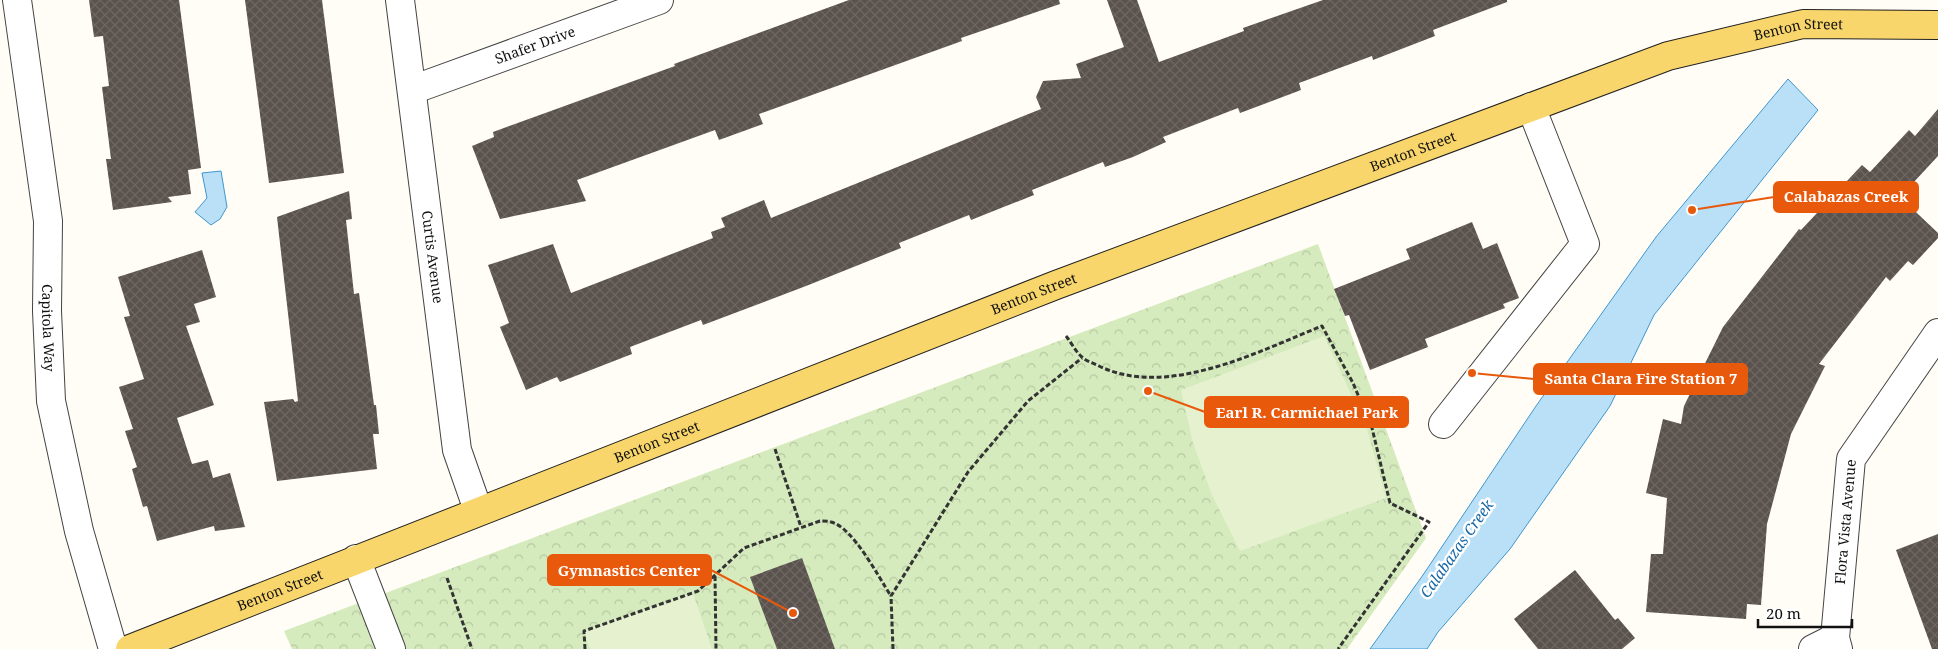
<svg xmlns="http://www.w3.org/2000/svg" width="1938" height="649" font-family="'Noto Serif',serif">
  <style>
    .park { fill: url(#park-crowns) }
    .pitch { fill: #e6f2cf }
    .water { fill: #b9e0f7; stroke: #3f96cf }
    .building { fill: url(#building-cross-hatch) }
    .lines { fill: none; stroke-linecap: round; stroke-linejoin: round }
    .minor-casing { stroke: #444; stroke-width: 30 }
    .major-casing { stroke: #222; stroke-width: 30 }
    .path { stroke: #333; stroke-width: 3; stroke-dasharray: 5 2.5; stroke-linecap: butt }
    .minor { stroke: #fff; stroke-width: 28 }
    .major { stroke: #f9d66b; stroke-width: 28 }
    .labels { text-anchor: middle; stroke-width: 5; stroke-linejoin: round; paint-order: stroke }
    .street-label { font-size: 14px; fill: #111; stroke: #fff }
    .water-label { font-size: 15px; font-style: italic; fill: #1768a6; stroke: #fff }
    .leader { fill: none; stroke: #e8590c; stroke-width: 2 }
    .callout-dot { fill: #e8590c; stroke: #fff; stroke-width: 2 }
    .callout { fill: #e8590c; stroke: #e8590c; stroke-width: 2 }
    .callout-label { font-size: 15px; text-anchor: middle; font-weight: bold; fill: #fff }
  </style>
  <defs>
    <pattern id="park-crowns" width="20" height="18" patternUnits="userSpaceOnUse" patternTransform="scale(1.25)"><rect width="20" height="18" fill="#d5ebbd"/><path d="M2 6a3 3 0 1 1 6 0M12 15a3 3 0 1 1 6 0" fill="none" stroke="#b6c8a1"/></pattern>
    <pattern id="building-cross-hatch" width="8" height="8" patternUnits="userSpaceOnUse" patternTransform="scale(1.25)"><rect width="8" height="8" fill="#5a524d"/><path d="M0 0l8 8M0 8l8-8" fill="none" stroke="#6d6662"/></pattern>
  </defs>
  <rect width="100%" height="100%" fill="#fffdf5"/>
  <!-- park -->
  <polygon class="park" points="1318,244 1426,538 1347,649 292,649 284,631"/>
  <!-- pitch -->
  <g class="pitch">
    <polygon points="1324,336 1367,429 1386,498 1240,551 1212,495 1193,443 1181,390"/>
    <polygon points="693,593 712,649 590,649 584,631"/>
  </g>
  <!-- water -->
  <g class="water">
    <polygon points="1788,79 1818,110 1654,315 1610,406 1510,549 1438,632 1427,649 1370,649 1423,575 1536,406 1656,237"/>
    <polygon points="221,171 227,207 220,219 211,225 195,212 207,198 202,173"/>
  </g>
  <!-- building -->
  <g class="building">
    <polygon points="89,0 179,0 201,168 188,170 191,194 168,197 172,202 113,210 106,159 111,159 102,87 109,86 103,36 94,37"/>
    <polygon points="245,0 322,0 344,173 269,183"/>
    <polygon points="849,0 1059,0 1060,4 961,38 962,41 759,114 763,124 719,140 715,130 577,180 586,201 500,219 472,146 494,137 493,132 675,66 674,64"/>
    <polygon points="1107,0 1137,0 1159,62 1244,31 1243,28 1323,0 1507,0 1507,2 1433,30 1435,36 1373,60 1372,56 1299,83 1301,90 1240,113 1238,108 1163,137 1166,142 1133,157 1105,167 1103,162 1032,190 1034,195 971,220 969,215 899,243 901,248 806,286 703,325 701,320 630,347 632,354 560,382 557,377 526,390 500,327 509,323 488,265 553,244 571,293 713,238 711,232 725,227 721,218 764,200 771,218 1041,109 1036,97 1043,81 1081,78 1076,64 1124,47"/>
    <polygon points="1938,109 1938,156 1900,197 1938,233 1938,238 1913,265 1908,261 1890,281 1886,277 1819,364 1825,366 1791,434 1767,524 1761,605 1747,604 1746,619 1646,612 1651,554 1663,554 1667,498 1646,493 1663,419 1681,424 1684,406 1723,327 1799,229 1801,230 1862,165 1870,172 1909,130 1915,136"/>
    <polygon points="349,191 352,219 346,220 354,294 359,293 374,405 376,405 379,434 373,434 377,469 277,481 264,402 293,399 295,402 298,401 277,217"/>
    <polygon points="1472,222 1483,249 1497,243 1519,298 1503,304 1505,308 1425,339 1428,347 1370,370 1349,315 1345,316 1334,289 1410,259 1406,249"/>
    <polygon points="202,250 216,297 194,304 200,322 186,326 214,405 177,418 192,464 208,460 213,478 230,473 245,527 215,531 214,526 157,541 147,506 143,507 132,469 137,467 125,431 133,429 119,387 144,379 124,317 130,316 118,277"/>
    <polygon points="1938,534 1938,649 1932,649 1896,550"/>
    <polygon points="802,558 835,649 777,649 750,577"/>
    <polygon points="1575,570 1615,620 1618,618 1635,638 1622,649 1538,649 1514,619"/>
  </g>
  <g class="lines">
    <defs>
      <g id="minor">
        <path id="s1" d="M 17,0 L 48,221 L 47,311 L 51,401 L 79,531 L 113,649"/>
        <path id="s2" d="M 400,0 L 457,450 L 478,510"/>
        <path id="s3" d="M 412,90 L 659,0"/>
        <polyline points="1443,424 1585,244 1531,107"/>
        <polyline points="356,559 391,649"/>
        <polyline points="1813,649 1835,638"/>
        <path id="s4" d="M 1838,649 L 1835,638 L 1851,459 L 1938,333"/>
      </g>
      <g id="major">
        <path id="s5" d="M 130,649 L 1056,285 L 1668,56 L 1803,24 L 1938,25"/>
      </g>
    </defs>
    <!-- minor casing -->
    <use href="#minor" class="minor-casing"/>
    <!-- major casing -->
    <use href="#major" class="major-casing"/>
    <!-- path -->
    <g class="path">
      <path d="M 1066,336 C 1071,342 1075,351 1082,357 C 1086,361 1093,363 1099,366 C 1167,399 1257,352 1322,326 L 1353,383 L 1372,428 L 1390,503 L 1429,522 L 1338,649"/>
      <polyline points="775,449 801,527"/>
      <polyline points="715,576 716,649"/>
      <polyline points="447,578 472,649"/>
      <path d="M 585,649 L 584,631 L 698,591 L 744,548 L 820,521 C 823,521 828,521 831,522 C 853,527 879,578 891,596"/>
      <polyline points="893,649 891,596 968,472 1028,401 1082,358"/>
    </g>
    <!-- minor -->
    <use href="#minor" class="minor"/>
    <!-- major -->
    <use href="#major" class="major"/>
  </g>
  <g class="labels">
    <!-- street labels -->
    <g class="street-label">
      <text dy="5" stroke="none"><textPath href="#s5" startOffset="1782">Benton Street</textPath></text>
      <text dy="5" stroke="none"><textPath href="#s3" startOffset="131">Shafer Drive</textPath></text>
      <text dy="5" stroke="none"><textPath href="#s5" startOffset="1376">Benton Street</textPath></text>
      <text dy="5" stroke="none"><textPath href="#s2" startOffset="259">Curtis Avenue</textPath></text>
      <text dy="5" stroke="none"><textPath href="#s5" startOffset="971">Benton Street</textPath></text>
      <text dy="5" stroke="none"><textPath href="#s1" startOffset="330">Capitola Way</textPath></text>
      <text dy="5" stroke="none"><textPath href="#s5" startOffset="566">Benton Street</textPath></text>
      <text dy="5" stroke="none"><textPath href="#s4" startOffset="128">Flora Vista Avenue</textPath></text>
      <text dy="5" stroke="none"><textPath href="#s5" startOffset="161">Benton Street</textPath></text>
    </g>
    <!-- water labels -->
    <g class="water-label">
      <text transform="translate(1457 549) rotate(-55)" y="5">Calabazas Creek</text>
    </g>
  </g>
  <!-- callouts -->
  <path class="leader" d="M1692 210L1774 197M1472 373L1534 379M1148 391L1205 412M793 613L711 570"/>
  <g class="callout-dot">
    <circle cx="1692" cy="210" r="5"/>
    <circle cx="1472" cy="373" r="5"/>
    <circle cx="1148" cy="391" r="5"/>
    <circle cx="793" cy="613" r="5"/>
  </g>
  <g class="callout">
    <rect x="1774" y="182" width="144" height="30" rx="5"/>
    <rect x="1534" y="364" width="213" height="30" rx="5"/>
    <rect x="1205" y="397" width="203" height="30" rx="5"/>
    <rect x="548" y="555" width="163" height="30" rx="5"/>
  </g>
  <g class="callout-label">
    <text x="1846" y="202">Calabazas Creek</text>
    <text x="1641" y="384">Santa Clara Fire Station 7</text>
    <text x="1307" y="418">Earl R. Carmichael Park</text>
    <text x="629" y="576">Gymnastics Center</text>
  </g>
  <!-- scale -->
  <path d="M1758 619v8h94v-8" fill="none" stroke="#111111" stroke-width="2.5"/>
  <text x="1766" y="619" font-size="15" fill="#111111" stroke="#ffffff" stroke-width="4" paint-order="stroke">20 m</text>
</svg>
